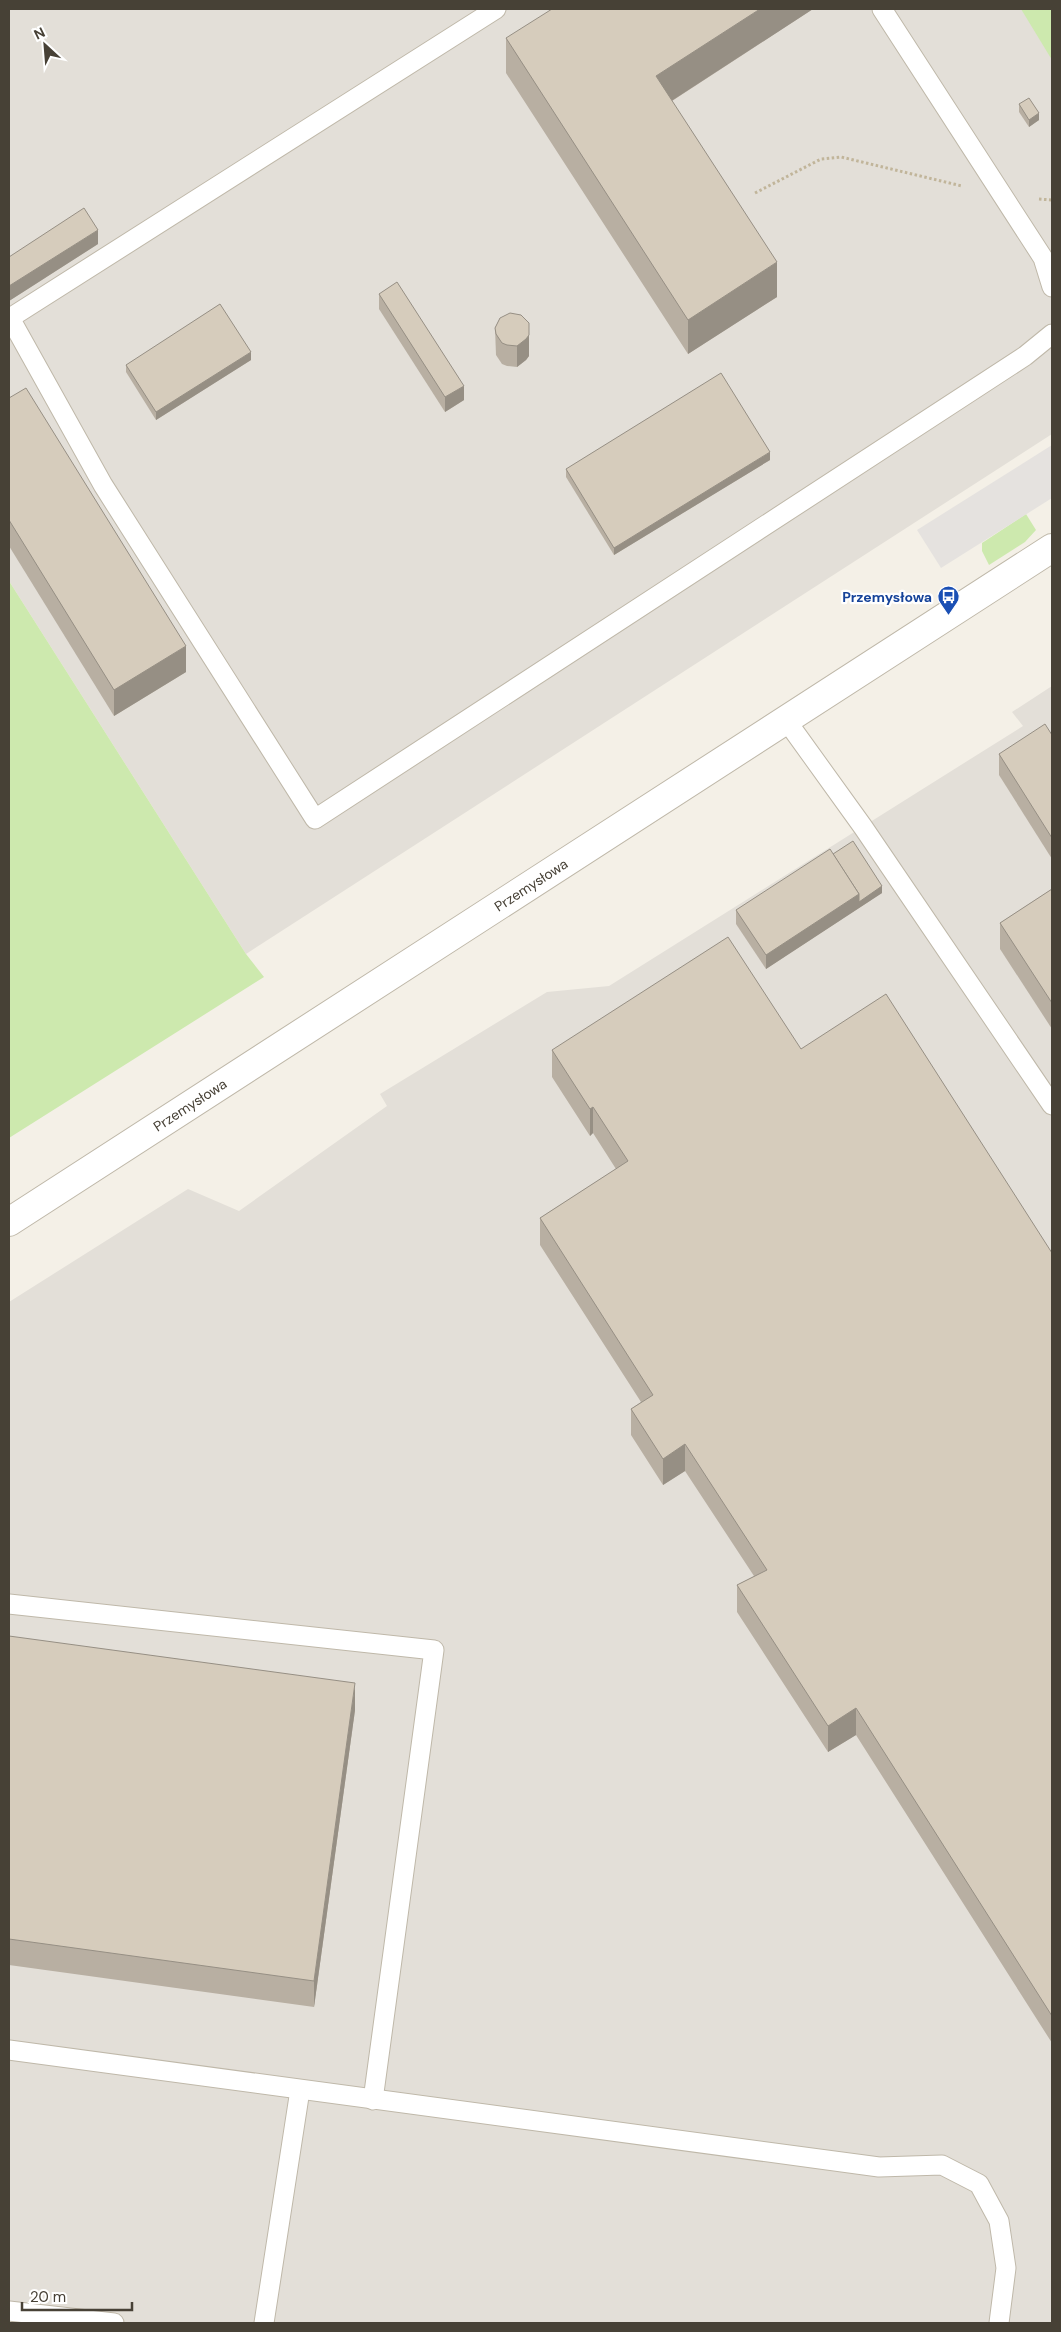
<svg xmlns="http://www.w3.org/2000/svg" width="1061" height="2332" font-family="'DM Sans',sans-serif">
  <style>
    .industrial { fill: #e3dfd8 }
    .green { fill: #cde9ae }
    .parking { fill: #e5e2df }
    .lines { fill: none; stroke-linecap: round; stroke-linejoin: round }
    .lane-casing { stroke: #bfb8a9; stroke-width: 21 }
    .street-casing { stroke: #bfb8a9; stroke-width: 30 }
    .path { stroke: #c1b59a; stroke-width: 3; stroke-dasharray: 2.5 2.5; stroke-linecap: butt }
    .lane { stroke: #fff; stroke-width: 19 }
    .street { stroke: #fff; stroke-width: 28 }
    .wall { fill: #b8afa2 }
    .shaded-wall { fill: #968f84 }
    .building { fill: #d6ccbc; stroke: #968f84 }
    .labels { text-anchor: middle; stroke-width: 4.5; stroke-linejoin: round; paint-order: stroke }
    .transit-label { font-size: 14px; font-weight: bold; fill: #164399; stroke: #fff; text-anchor: end }
    .street-label { font-size: 14px; fill: #474136; stroke: #fff }
  </style>
  <rect width="100%" height="100%" fill="#f4f0e7"/>
  <!-- industrial -->
  <g class="industrial">
    <polygon points="9,9 1052,9 1052,434 246,954 9,581"/>
    <polygon points="1052,686 1052,2323 9,2323 9,1302 188,1189 239,1211 387,1106 380,1094 547,992 609,986 1023,726 1012,712"/>
  </g>
  <!-- green -->
  <g class="green">
    <polygon points="1021,9 1052,9 1052,60"/>
    <polygon points="1026,514 1036,530 1025,542 989,565 982,551 982,543"/>
    <polygon points="9,581 246,954 264,977 9,1138"/>
  </g>
  <!-- parking -->
  <polygon class="parking" points="1052,445 1052,498 941,568 917,530"/>
  <g class="lines">
    <defs>
      <g id="lane">
        <polyline points="496,9 10,318 103,485 315,819 1025,356 1052,334"/>
        <polyline points="882,9 1043,258 1052,287"/>
        <polyline points="786,720 863,827 1052,1105"/>
        <polyline points="9,1604 434,1650 373,2100"/>
        <polyline points="9,2050 879,2167 942,2165 979,2184 999,2221 1006,2268 999,2323"/>
        <polyline points="9,2311 114,2323"/>
        <polyline points="264,2323 300,2090"/>
      </g>
      <polyline id="street" points="9,1222 1052,548"/>
    </defs>
    <!-- lane casing -->
    <use href="#lane" class="lane-casing"/>
    <!-- street casing -->
    <use href="#street" class="street-casing"/>
    <!-- path -->
    <g class="path">
      <polyline points="755,193 821,159 841,157 962,186"/>
      <polyline points="1039,199 1052,200"/>
    </g>
    <!-- lane -->
    <use href="#lane" class="lane"/>
    <!-- street -->
    <use href="#street" class="street"/>
  </g>
  <!-- wall -->
  <g class="wall">
    <polygon points="813,9 672,101 777,297 688,354 506,73 506,38"/>
    <polygon points="1019,104 1039,120 1029,127 1019,112"/>
    <polygon points="98,244 9,301 9,257"/>
    <polygon points="379,294 464,400 445,412 379,309"/>
    <polygon points="500,318 529,356 526,360 517,367 507,366 502,364 496,355 495,328"/>
    <polygon points="251,360 156,420 126,372 126,365"/>
    <polygon points="9,398 186,672 114,716 9,546"/>
    <polygon points="770,460 614,555 566,477 566,469"/>
    <polygon points="1052,735 1052,859 999,775 999,754"/>
    <polygon points="833,854 882,893 766,969 736,924 736,910"/>
    <polygon points="1052,889 1052,1029 1000,949 1000,923"/>
    <polygon points="801,1049 1052,1253 1052,2043 856,1735 828,1752 737,1612 737,1585 754,1576 685,1471 663,1485 631,1435 631,1409 641,1402 540,1245 540,1218 616,1169 593,1133 590,1136 552,1077 552,1050"/>
    <polygon points="9,1636 355,1710 314,2007 9,1965"/>
  </g>
  <!-- shaded-wall -->
  <g class="shaded-wall">
    <polygon points="760,9 813,9 656,111 656,76"/>
    <polygon points="1039,113 1039,120 1029,127 1029,120"/>
    <polygon points="98,230 98,244 9,301 9,286"/>
    <polygon points="777,262 777,297 688,354 688,320"/>
    <polygon points="529,335 529,356 526,360 517,367 517,346"/>
    <polygon points="251,352 251,360 156,420 156,412"/>
    <polygon points="464,386 464,400 445,412 445,397"/>
    <polygon points="770,452 770,460 614,555 614,548"/>
    <polygon points="186,646 186,672 114,716 114,690"/>
    <polygon points="882,886 882,893 766,969 766,955 859,894"/>
    <polygon points="593,1107 593,1133 590,1136 590,1109"/>
    <polygon points="685,1444 685,1471 663,1485 663,1459"/>
    <polygon points="355,1683 355,1710 314,2007 314,1981"/>
    <polygon points="856,1708 856,1735 828,1752 828,1726"/>
  </g>
  <!-- building -->
  <g class="building">
    <polygon points="552,9 760,9 656,76 777,262 688,320 506,38"/>
    <polygon points="1029,98 1039,113 1029,120 1019,104"/>
    <polygon points="84,208 98,230 9,286 9,257"/>
    <polygon points="397,282 464,386 445,397 379,294"/>
    <polygon points="220,304 251,352 156,412 126,365"/>
    <polygon points="510,313 521,315 529,323 529,335 526,339 517,346 507,345 502,343 496,334 495,328 500,318"/>
    <polygon points="721,373 770,452 614,548 566,469"/>
    <polygon points="26,388 186,646 114,690 9,520 9,398"/>
    <polygon points="1045,724 1052,735 1052,838 999,754"/>
    <polygon points="853,841 882,886 859,902 859,894 833,854"/>
    <polygon points="830,849 859,894 766,955 736,910"/>
    <polygon points="1052,889 1052,1003 1000,923"/>
    <polygon points="728,937 801,1049 886,994 1052,1253 1052,2016 856,1708 828,1726 737,1585 767,1570 685,1444 663,1459 631,1409 653,1395 540,1218 628,1161 593,1107 590,1109 552,1050"/>
    <polygon points="9,1636 355,1683 314,1981 9,1939"/>
  </g>
  <!-- icons -->
  <defs>
    <symbol id="bus-pin" viewBox="-11 -11 22 30"><path d="M0 17L-7.5 6A9.5 9.5 0 1 1 7.5 6Z" fill="#1a4fb4" stroke="#fff"/><path d="M-5-6H5V4H4V6H2V4H-2V6H-4V4H-5ZM-3.5-4V0h7V-4ZM-3.5 1.2v1.5H-2V1.2ZM2 1.2v1.5H3.5V1.2Z" fill="#fff"/></symbol>
  </defs>
  <g fill-rule="evenodd">
    <use href="#bus-pin" x="936" y="584" width="25" height="34"/>
  </g>
  <g class="labels">
    <!-- transit labels -->
    <g class="transit-label">
      <text x="932" y="602">Przemysłowa</text>
    </g>
    <!-- street labels -->
    <g class="street-label">
      <text transform="translate(531 885) rotate(-33)" y="5">Przemysłowa</text>
      <text transform="translate(190 1105) rotate(-33)" y="5">Przemysłowa</text>
    </g>
  </g>
  <!-- border -->
  <rect width="1061" height="2332" fill="none" stroke="#474136" stroke-width="20"/>
  <!-- north arrow -->
  <g transform="translate(45 45) rotate(334)" stroke="#ffffff" stroke-width="4" paint-order="stroke">
  <path d="M0-4L9 19L0 12L-9 19Z" fill="#474136"/>
  <text y="-8" font-size="14" font-weight="bold" text-anchor="middle" fill="#474136">N</text>
  </g>
  <!-- scale -->
  <path d="M22 2302v8h110v-8" fill="none" stroke="#474136" stroke-width="2.5"/>
  <text x="30" y="2302" font-size="15" fill="#474136" stroke="#ffffff" stroke-width="4" paint-order="stroke">20 m</text>
</svg>
